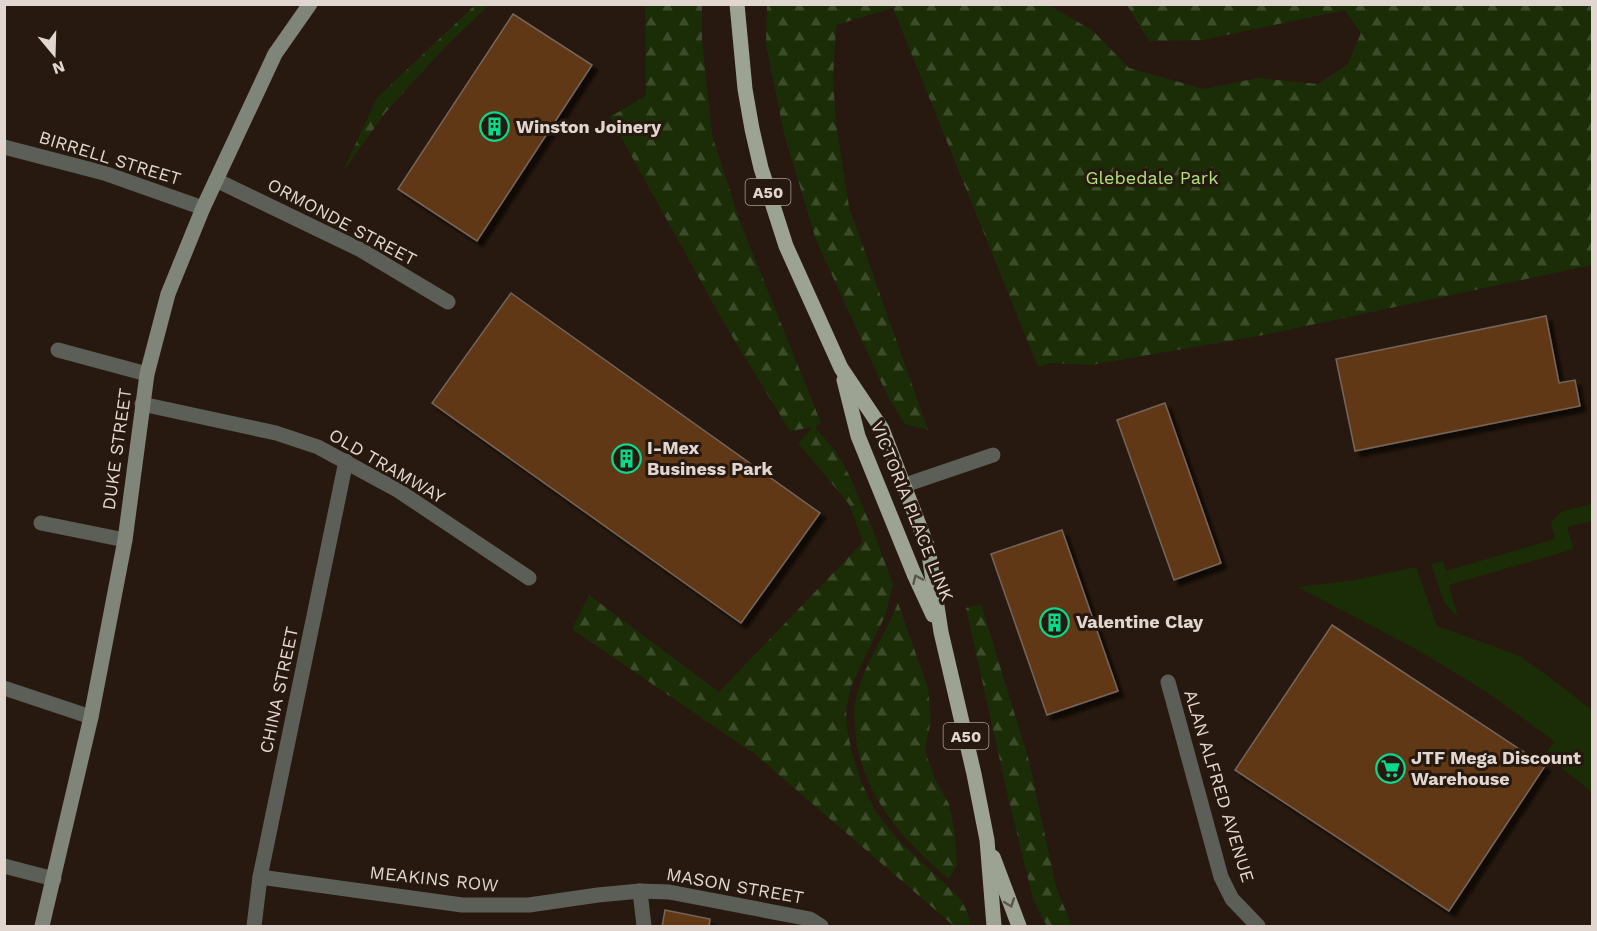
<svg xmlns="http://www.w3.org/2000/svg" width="1597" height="931" font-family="'Work Sans',sans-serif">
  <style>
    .green { fill: #1b2d06 }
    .forest { fill: url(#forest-firs) }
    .building { fill: #603919; stroke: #766558; stroke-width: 1.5; filter: url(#shadow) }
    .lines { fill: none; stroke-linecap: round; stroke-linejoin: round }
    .street { stroke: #5c5f57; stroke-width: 15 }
    .secondary { stroke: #808579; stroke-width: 15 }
    .primary { stroke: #9ca392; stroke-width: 15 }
    .oneway { stroke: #5c574a }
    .labels { text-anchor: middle; stroke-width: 6; stroke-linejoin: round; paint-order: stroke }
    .shield { fill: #27190f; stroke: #a99e96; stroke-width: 1.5 }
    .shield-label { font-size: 16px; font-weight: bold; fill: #e1d7d0 }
    .poi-label { font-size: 18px; font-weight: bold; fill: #e1d7d0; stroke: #27190f; text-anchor: start }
    .street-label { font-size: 18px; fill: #e1d7d0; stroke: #27190f }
    .park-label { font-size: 18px; fill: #ade479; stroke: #27190f }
  </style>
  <defs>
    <pattern id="forest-firs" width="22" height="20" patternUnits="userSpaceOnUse" patternTransform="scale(1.5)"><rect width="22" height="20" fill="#1b2d06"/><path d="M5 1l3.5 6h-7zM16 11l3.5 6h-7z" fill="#3c4b29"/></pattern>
    <filter id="shadow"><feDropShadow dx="5.5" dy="5.5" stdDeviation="1.5" flood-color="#0009"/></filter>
  </defs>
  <rect width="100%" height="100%" fill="#27190f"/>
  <!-- green -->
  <g class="green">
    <polygon points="1592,504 1592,521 1567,527 1574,549 1449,585 1458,618 1444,602 1431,564 1443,561 1446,571 1555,539 1551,521 1563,511"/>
    <polygon points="1416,567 1437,626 1518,655 1548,676 1592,710 1592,792 1545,755 1554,741 1487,692 1414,648 1298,587 1355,580"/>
  </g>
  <!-- forest -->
  <g class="forest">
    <polygon points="475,5 489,5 446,46 385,113 342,173 377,98"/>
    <path d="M 645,5 L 702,5 L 702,40 L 712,135 L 740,222 L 821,423 L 815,427 L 837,453 L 848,473 L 872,528 L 893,584 L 885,616 L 851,686 L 846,709 L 847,729 L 852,753 L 861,782 L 876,812 L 897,839 L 957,895 C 964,905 970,914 970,926 L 954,926 L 756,755 L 572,629 L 589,595 L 719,692 L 863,542 L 849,504 L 798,443 L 813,427 L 790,431 L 724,323 L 610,117 L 646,96 Z"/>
    <polygon points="767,5 1049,5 1093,31 1129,68 1204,89 1258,78 1318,84 1348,64 1361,33 1345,10 1203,40 1149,41 1127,5 1592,5 1592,265 1269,334 1091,365 1052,363 1038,367 893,8 836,25 833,79 836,123 849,207 928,430 905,424 888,397 816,240 784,133 766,45"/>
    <path d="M 898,603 L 928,688 L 931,719 L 925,751 L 936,781 L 949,804 L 955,834 L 957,865 L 949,879 C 902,840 859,791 855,728 C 855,720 853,712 855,705 C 861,669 884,637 898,603 Z"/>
    <polygon points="981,604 1029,761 1056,887 1072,926 1047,926 1033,899 1006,788 966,608"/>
  </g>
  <!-- building -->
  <g class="building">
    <polygon points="513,14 592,65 477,241 398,189"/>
    <polygon points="511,293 820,513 741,623 432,403"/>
    <polygon points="1546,316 1559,383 1575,380 1580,406 1355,451 1336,359"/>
    <polygon points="1165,403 1221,563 1174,580 1117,420"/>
    <polygon points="1062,530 1118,691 1047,715 991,554"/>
    <polygon points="1332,625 1545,766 1449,911 1235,770"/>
    <polygon points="665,910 710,919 709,927 662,927"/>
  </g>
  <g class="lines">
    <!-- street -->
    <g class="street">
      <polyline points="4,147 104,173 203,208"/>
      <polyline points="216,180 361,250 448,302"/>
      <polyline points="58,350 147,374"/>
      <polyline points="142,404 276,433 318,447 399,491 529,578"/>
      <polyline points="905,485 993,455"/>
      <polyline points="41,523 125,540"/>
      <polyline points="1168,682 1221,877 1232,899 1258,926"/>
      <polyline points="4,688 91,717"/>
      <polyline points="4,866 54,879"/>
      <polyline points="260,877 462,905 529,905 598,895 640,891 669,892 810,919 821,926"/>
      <polyline points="640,891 644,926"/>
      <polyline points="254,926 260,877 346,461"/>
    </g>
    <!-- secondary -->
    <polyline class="secondary" points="42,926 91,717 125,540 147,374 168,294 203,208 275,54 310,4"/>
    <!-- primary -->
    <g class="primary">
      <polyline points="737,4 745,89 752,129 761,168 786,246 841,368 882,429 928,548 941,632 974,774 987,840 994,926"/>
      <polyline points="844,380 858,436 914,574 933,615"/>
      <polyline points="993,857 1019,926"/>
    </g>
  </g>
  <!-- one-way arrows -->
  <defs><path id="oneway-chevron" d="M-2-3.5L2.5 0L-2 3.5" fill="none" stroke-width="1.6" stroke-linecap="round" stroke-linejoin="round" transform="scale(1.5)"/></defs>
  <g class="oneway">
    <use href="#oneway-chevron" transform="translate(917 579) rotate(-114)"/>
    <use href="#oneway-chevron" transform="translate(1010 903) rotate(70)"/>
  </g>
  <!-- icons -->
  <defs>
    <symbol id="building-ring" viewBox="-11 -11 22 22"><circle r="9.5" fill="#27190f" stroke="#09d98b" stroke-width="1.5"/><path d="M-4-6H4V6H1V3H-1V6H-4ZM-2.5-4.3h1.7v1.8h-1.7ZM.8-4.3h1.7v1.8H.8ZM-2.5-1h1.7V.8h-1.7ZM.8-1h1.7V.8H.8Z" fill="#09d98b"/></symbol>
    <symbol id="supermarket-ring" viewBox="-11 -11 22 22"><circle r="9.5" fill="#27190f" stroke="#09d98b" stroke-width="1.5"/><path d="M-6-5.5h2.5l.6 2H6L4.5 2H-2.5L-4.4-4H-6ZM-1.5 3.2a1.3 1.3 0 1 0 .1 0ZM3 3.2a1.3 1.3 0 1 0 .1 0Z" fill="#09d98b"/></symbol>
  </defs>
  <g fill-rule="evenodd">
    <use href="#building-ring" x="478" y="110" width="33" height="33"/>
    <use href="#building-ring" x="610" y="442" width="33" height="33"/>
    <use href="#building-ring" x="1038" y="606" width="33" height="33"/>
    <use href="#supermarket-ring" x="1374" y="752" width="33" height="33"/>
  </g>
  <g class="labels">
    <!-- shield labels -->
    <g class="shield">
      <rect x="745.5" y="179" width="45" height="26" rx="4.5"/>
      <rect x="943.5" y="723" width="45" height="26" rx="4.5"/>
    </g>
    <g class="shield-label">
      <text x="768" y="198">A50</text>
      <text x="966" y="742">A50</text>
    </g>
    <!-- poi labels -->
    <g class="poi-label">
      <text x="516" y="133">Winston Joinery</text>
      <text x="647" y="454">I-Mex<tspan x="647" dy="21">Business Park</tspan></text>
      <text x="1076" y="628">Valentine Clay</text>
      <text x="1411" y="764">JTF Mega Discount<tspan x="1411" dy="21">Warehouse</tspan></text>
    </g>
    <!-- street labels -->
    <g class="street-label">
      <text transform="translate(110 158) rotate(17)" y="6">BIRRELL STREET</text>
      <text transform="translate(342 222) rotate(28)" y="6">ORMONDE STREET</text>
      <text transform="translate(117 449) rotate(-82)" y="6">DUKE STREET</text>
      <text transform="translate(387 466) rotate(30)" y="6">OLD TRAMWAY</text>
      <text transform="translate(912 511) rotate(68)" y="6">VICTORIA PLACE LINK</text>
      <text transform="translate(279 690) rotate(-78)" y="6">CHINA STREET</text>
      <text transform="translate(1219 786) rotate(73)" y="6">ALAN ALFRED AVENUE</text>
      <text transform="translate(434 879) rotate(6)" y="6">MEAKINS ROW</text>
      <text transform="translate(735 886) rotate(10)" y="6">MASON STREET</text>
    </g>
    <!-- park labels -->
    <g class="park-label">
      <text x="1152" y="184">Glebedale Park</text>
    </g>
  </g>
  <!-- border -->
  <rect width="1597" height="931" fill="none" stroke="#e1d7d0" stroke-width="12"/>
  <!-- north arrow -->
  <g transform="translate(54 54) rotate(161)" stroke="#27190f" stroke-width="4.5" paint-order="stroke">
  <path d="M0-4.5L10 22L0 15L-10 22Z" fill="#e1d7d0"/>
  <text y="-9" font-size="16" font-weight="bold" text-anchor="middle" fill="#e1d7d0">N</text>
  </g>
</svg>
